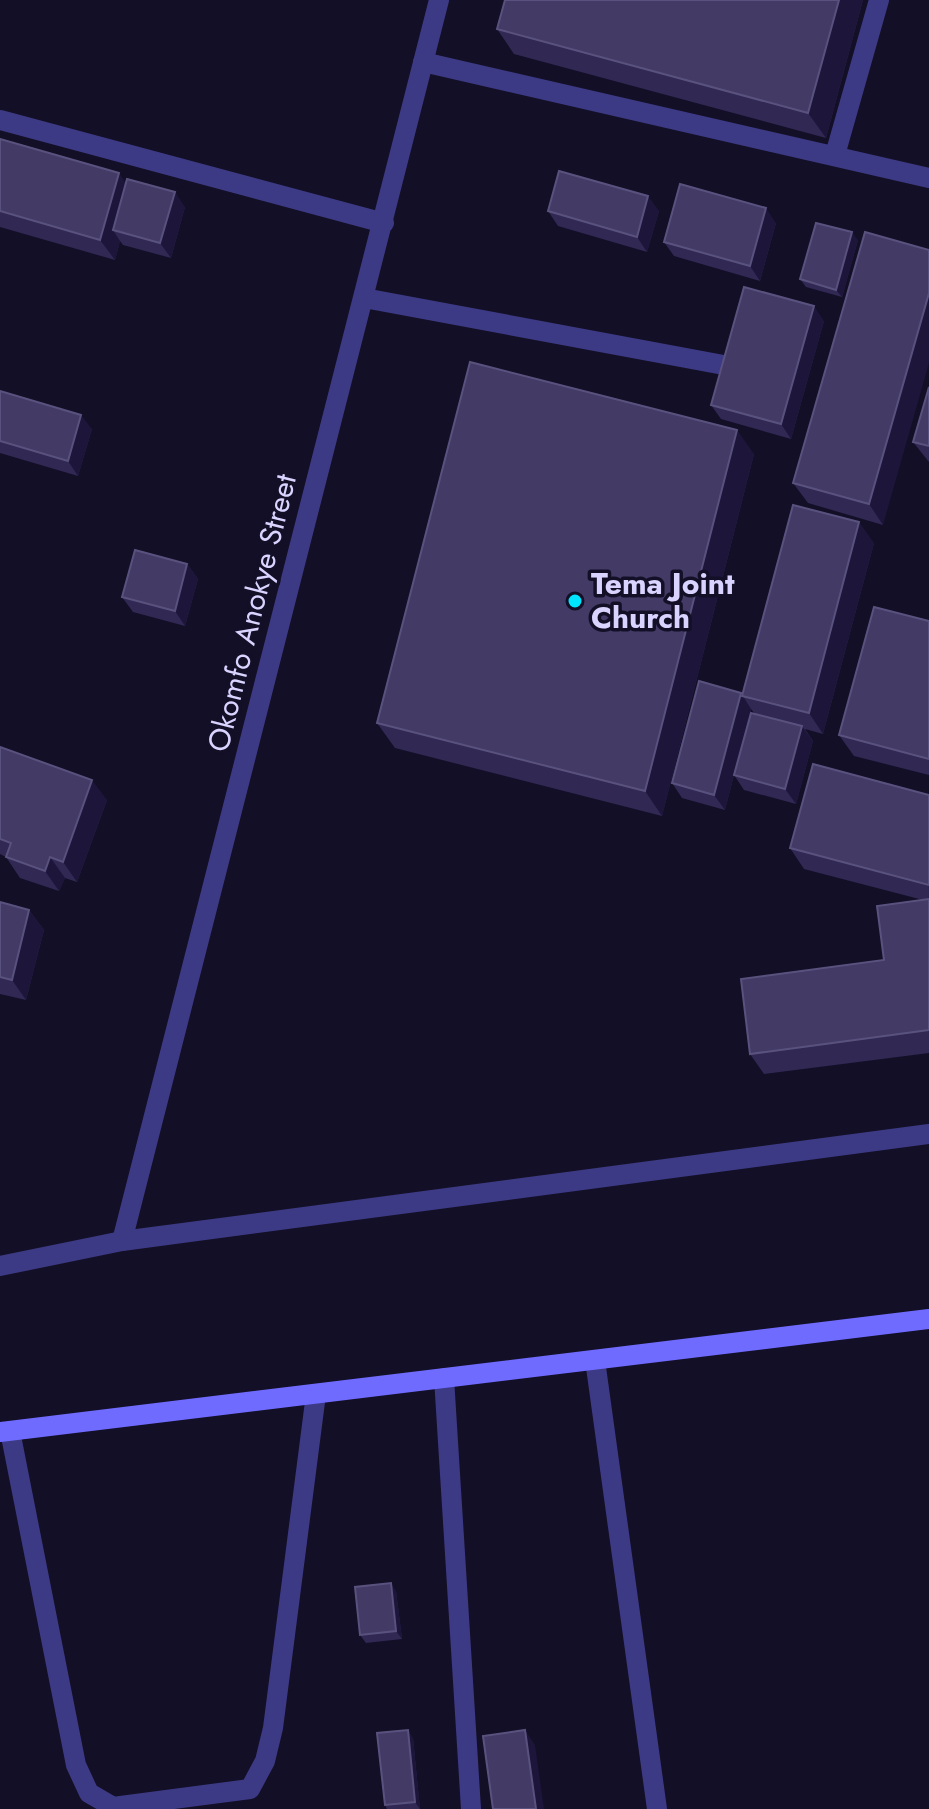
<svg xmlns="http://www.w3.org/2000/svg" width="929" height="1809" font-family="Jost,sans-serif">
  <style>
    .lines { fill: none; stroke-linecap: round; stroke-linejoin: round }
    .lane { stroke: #3d3a85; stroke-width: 20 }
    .street { stroke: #3d3a85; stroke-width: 20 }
    .secondary { stroke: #6f6bff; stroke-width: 20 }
    .wall { fill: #312854 }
    .shaded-wall { fill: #1d163a }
    .building { fill: #433a66; stroke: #5a527e; stroke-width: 2 }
    .poi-dot { fill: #00e5ff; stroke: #130f26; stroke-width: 3 }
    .labels { text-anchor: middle; stroke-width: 7; stroke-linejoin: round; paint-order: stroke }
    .poi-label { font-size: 30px; font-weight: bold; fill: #d9d4ff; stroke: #130f26; text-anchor: start }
    .street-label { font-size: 30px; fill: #d9d4ff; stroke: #130f26 }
  </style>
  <rect width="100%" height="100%" fill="#130f26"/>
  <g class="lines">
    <!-- lane -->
    <g class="lane">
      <polyline points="364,298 729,366"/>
      <polyline points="595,1360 657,1809"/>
      <polyline points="444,1378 471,1809"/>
      <polyline points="10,1431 76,1765 89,1793 113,1807 250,1789 265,1761 273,1728 316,1394"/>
    </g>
    <!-- street -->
    <g class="street">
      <polyline points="423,62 929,178"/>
      <polyline points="0,120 384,223"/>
      <polyline points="835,155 879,0"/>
      <polyline points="122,1241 439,0"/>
      <polyline points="0,1266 122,1241 929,1134"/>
    </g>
    <!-- secondary -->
    <polyline class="secondary" points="0,1432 929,1319"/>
  </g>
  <!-- wall -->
  <g class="wall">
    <polygon points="863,0 826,138 514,54 497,29"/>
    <polygon points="0,139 126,183 185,207 171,258 123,245 120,241 115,260 0,227"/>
    <polygon points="548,211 659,211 647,252 558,226"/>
    <polygon points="776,223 760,281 674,256 664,242"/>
    <polygon points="865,232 883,525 808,503 793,483"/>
    <polygon points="858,240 842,297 806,287 800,279"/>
    <polygon points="824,321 791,439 721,419 711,405"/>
    <polygon points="929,387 929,462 913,442"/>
    <polygon points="0,391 92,429 78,476 0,453"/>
    <polygon points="754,454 662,816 395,748 377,723"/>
    <polygon points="874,543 823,734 805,729 813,741 796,804 744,790 734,775 755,714 751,709 725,810 682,798 672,783 741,693 743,695"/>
    <polygon points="187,564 198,579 185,626 133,612 122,597"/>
    <polygon points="929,621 929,775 854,756 839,735"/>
    <polygon points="0,747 107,800 77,882 65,878 59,891 20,878 6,857 0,854"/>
    <polygon points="929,795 929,1053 764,1074 750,1054 884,960 923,900 804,869 790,848"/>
    <polygon points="0,902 29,910 44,930 26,1000 0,994"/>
    <polygon points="396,1591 402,1639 366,1643 360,1635"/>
    <polygon points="413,1738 420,1809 385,1809 387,1809 385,1805"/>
  </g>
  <!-- shaded-wall -->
  <g class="shaded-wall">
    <polygon points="839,0 863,0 826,138 808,113"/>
    <polygon points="119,173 133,194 113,230 120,241 115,260 100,240"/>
    <polygon points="175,192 185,207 171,258 160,243"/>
    <polygon points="648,196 659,211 647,252 637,237"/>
    <polygon points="766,208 776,223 760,281 750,266"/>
    <polygon points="852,232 858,240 842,297 836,290"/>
    <polygon points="929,293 929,363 883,525 869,504"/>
    <polygon points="814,306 824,321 791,439 781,424"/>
    <polygon points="81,415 92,429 78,476 68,461"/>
    <polygon points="737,430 754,454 662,816 645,791"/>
    <polygon points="859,522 874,543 823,734 809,713"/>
    <polygon points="187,564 198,579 185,626 175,611"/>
    <polygon points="741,693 751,709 725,810 714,795"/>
    <polygon points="802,726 813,741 796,804 785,789"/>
    <polygon points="92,780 107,800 77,882 63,862"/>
    <polygon points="50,857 65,878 59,891 45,871"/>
    <polygon points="29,910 44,930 26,1000 12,980"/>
    <polygon points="391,1583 396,1591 402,1639 396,1631"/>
    <polygon points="408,1730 413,1738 420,1809 415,1802"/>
    <polygon points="525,1730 535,1745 544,1809 536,1809"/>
  </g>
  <!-- building -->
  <g class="building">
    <polygon points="505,0 839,0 808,113 497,29"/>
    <polygon points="0,139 119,173 100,240 0,211"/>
    <polygon points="559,171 648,196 637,237 548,211"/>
    <polygon points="127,179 175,192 160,243 113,230"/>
    <polygon points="680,184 766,208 750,266 664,242"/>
    <polygon points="816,223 852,232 836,290 800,279"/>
    <polygon points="865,232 929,250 929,293 869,504 793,483"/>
    <polygon points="744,287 814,306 781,424 711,405"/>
    <polygon points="470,362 737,430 645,791 377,723"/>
    <polygon points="929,387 929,446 913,442"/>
    <polygon points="0,391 81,415 68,461 0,441"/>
    <polygon points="793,505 859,522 809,713 742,696"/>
    <polygon points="135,550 187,564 175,611 122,597"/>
    <polygon points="874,607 929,621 929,759 839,735"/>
    <polygon points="699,681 741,693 714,795 672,783"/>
    <polygon points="751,713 802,726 785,789 734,775"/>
    <polygon points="0,747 92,780 63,862 50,857 45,871 6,857 11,843 0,839"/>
    <polygon points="813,764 929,795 929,885 790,848"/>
    <polygon points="929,899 929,1030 750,1054 741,979 884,960 877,906"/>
    <polygon points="0,902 29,910 12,980 0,977"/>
    <polygon points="391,1583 396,1631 360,1635 355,1587"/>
    <polygon points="408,1730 415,1802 385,1805 377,1733"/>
    <polygon points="525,1730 536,1809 493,1809 483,1736"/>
  </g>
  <!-- markers -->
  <circle class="poi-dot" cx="575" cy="601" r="8"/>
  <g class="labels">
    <!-- poi labels -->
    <g class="poi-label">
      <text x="591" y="594">Tema Joint<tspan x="591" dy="34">Church</tspan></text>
    </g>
    <!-- street labels -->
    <g class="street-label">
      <text transform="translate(252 613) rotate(-76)" y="10">Okomfo Anokye Street</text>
    </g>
  </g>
</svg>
